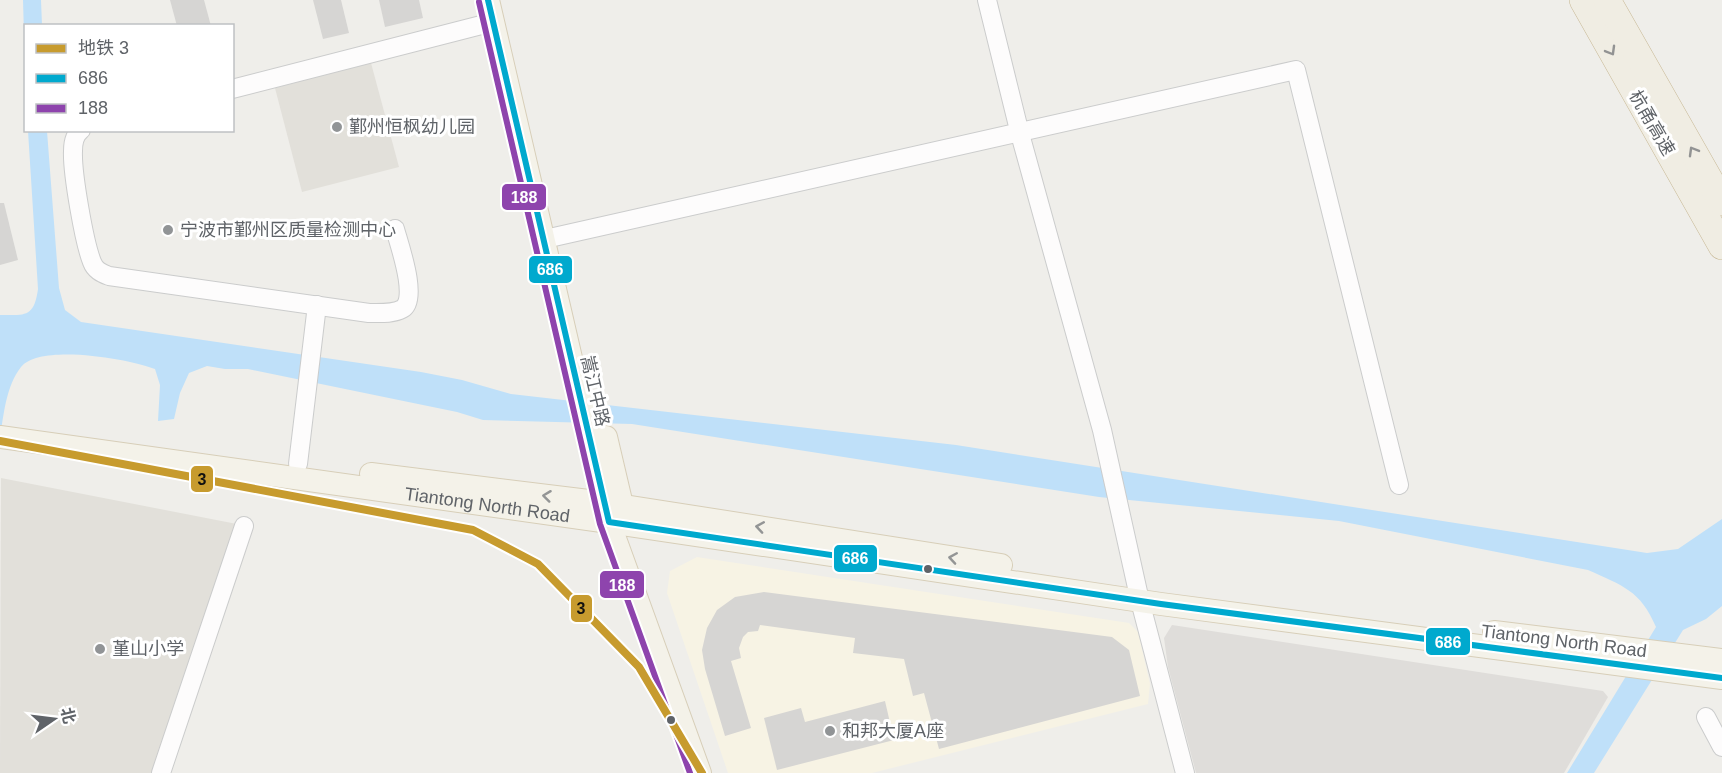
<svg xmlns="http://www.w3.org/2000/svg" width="1722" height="773" font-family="Arial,'Noto Sans SC',sans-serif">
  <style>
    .commercial { fill: #f7f3e4 }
    .industrial { fill: #dfddda }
    .education { fill: #e2e0da }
    .water { fill: #bfe0f9 }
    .building { fill: #d6d5d3 }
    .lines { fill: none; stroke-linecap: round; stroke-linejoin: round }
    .minor-casing { stroke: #cbcccc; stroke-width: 20 }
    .major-casing { stroke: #d7ceb8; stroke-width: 24 }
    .highway-casing { stroke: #c8b996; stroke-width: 28 }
    .minor { stroke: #fdfcfc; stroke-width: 18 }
    .major { stroke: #f4f2e9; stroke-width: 22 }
    .highway { stroke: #f0ede3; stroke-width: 27 }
    .bus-1-casing { stroke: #fff; stroke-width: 10 }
    .bus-2-casing { stroke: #fff; stroke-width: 10 }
    .bus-1 { stroke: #00a9ce; stroke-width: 6 }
    .bus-2 { stroke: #8e44ad; stroke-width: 6 }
    .metro-1-casing { stroke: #fff; stroke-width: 12 }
    .metro-1 { stroke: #c79b2e; stroke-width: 8 }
    .oneway { stroke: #929393 }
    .oneway2 { stroke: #939595 }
    .poi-dot { fill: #919496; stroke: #fff; stroke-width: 2 }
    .bus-dot { fill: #5f6368; stroke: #fff; stroke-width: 2 }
    .labels { text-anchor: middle; stroke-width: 6; stroke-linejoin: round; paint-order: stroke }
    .street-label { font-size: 18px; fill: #5f6368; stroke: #fff }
    .poi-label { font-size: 18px; fill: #5f6368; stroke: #fff; text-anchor: start }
    .line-badge { stroke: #fff; stroke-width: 2 }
    .badge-label { font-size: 16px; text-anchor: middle; font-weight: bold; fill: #fff }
    .pale-badge-label { font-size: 16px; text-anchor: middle; font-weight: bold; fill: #111 }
  </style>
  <rect width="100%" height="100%" fill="#efeeea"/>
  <!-- commercial -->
  <polygon class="commercial" points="697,557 1129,623 1138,632 1150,684 1148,704 872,773 728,773 667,593 670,571"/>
  <!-- industrial -->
  <polygon class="industrial" points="1172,625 1603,691 1608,697 1564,773 1196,773 1168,667 1164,638"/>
  <!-- education -->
  <g class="education">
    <polygon points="371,63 399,167 302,192 275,88"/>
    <polygon points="1,478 242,525 158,773 0,773"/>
  </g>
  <!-- water -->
  <g class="water">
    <polygon points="23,0 41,0 42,25 26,26 25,70"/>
    <path d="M 28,131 L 47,131 L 59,288 L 65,310 L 81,322 L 421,372 L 462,380 L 511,394 L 956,445 L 1647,553 L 1678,549 L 1722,519 L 1722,606 L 1706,619 L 1683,630 L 1594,773 L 1567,773 L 1656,627 C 1640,590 1623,586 1588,570 L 1339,521 L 1099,497 L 632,424 L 483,420 L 457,412 L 248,369 L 225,369 L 207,366 L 189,373 L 180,393 L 174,419 L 158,421 L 160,385 L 155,369 C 130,359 40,343 21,367 C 6,386 4,414 0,437 L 0,315 C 25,315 34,318 38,289 Z"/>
  </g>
  <!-- building -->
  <g class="building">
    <polygon points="170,0 204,0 211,26 177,26"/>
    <polygon points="313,0 341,0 349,33 323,39"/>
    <polygon points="379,0 419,0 423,18 385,27"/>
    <polygon points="0,203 4,203 18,260 0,265"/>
    <polygon points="764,592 1112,637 1129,650 1140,696 939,749 924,693 913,696 904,659 853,653 855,638 760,625 758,631 748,632 743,637 739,648 741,658 731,661 751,728 725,736 705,669 702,650 707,628 717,610 735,597"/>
    <polygon points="885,701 894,740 777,770 764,718 801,708 805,722"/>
  </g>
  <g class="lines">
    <defs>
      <g id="minor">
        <polyline points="987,0 1020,134 1102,430 1140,601 1185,773"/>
        <polyline points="232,89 493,22"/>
        <path d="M 81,130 C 74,135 73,143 73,151 C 72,172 84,242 92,262 C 95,270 101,273 109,276 L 369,313 C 379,313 393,314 402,309 C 419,300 399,244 395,229"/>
        <polyline points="545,239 1296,70 1399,485"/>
        <polyline points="298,464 317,305"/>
        <polyline points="1706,717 1722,747"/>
        <polyline points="161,773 244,526"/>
      </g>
      <g id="major">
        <polyline points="488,0 609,522 700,773"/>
        <path id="s1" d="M 0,437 L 609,522 L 1161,604 L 1722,678"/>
        <polyline points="606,437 625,518"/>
        <polyline points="371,474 605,503 1001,565"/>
        <polyline points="1494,632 1722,660"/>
      </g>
      <g id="highway">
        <polyline points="1583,0 1722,246"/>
        <polyline points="1607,0 1722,202"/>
      </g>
    </defs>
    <!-- minor casing -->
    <use href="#minor" class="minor-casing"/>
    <!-- major casing -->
    <use href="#major" class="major-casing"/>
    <!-- highway casing -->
    <use href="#highway" class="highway-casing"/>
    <!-- minor -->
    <use href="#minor" class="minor"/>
    <!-- major -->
    <use href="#major" class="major"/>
    <!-- highway -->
    <use href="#highway" class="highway"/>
    <defs>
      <polyline id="bus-1" points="488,0 609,522 1161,604 1722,678"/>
      <polyline id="bus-2" points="479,2 600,524 690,773"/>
    </defs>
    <!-- bus-1 casing -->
    <use href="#bus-1" class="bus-1-casing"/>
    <!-- bus-2 casing -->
    <use href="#bus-2" class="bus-2-casing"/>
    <!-- bus-1 -->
    <use href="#bus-1" class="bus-1"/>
    <!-- bus-2 -->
    <use href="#bus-2" class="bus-2"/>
    <defs>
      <polyline id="metro-1" points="0,441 473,530 538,564 639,667 702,773"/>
    </defs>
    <!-- metro-1 casing -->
    <use href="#metro-1" class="metro-1-casing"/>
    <!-- metro-1 -->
    <use href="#metro-1" class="metro-1"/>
  </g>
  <!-- one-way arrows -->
  <defs><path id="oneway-chevron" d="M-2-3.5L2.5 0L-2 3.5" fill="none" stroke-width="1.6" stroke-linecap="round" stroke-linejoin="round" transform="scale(1.5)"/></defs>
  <g class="oneway">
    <use href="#oneway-chevron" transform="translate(1611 51) rotate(60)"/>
    <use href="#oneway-chevron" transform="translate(1693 151) rotate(-120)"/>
  </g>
  <g class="oneway2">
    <use href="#oneway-chevron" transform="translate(547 496) rotate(-173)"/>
    <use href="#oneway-chevron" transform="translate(760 527) rotate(-171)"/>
    <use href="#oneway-chevron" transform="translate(953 558) rotate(-171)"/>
  </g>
  <!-- markers -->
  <g class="poi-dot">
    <circle cx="337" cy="127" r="6"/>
    <circle cx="168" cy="230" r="6"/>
    <circle cx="100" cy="649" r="6"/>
    <circle cx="830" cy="731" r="6"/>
  </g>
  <g class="bus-dot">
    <circle cx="928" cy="569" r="5"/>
    <circle cx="671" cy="720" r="5"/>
  </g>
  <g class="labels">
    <!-- street labels -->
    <g class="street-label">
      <text transform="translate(1652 123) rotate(60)" y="6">杭甬高速</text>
      <text transform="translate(595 391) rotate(77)" y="6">嵩江中路</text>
      <text dy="6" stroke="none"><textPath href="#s1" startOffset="492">Tiantong North Road</textPath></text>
      <text transform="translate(1564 641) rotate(7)" y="6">Tiantong North Road</text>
    </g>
    <!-- poi labels -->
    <g class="poi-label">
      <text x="349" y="133">鄞州恒枫幼儿园</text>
      <text x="180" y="236">宁波市鄞州区质量检测中心</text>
      <text x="112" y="655">堇山小学</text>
      <text x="842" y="737">和邦大厦A座</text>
    </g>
  </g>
  <g class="line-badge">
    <rect x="501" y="183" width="46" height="28" rx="6" fill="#8e44ad"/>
    <rect x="528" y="255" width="45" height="29" rx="6" fill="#00a9ce"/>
    <rect x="190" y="465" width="24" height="28" rx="6" fill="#c79b2e"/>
    <rect x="833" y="544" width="45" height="29" rx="6" fill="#00a9ce"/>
    <rect x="599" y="570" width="46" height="29" rx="6" fill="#8e44ad"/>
    <rect x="570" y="594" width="23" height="29" rx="6" fill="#c79b2e"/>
    <rect x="1425" y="627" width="46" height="29" rx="6" fill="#00a9ce"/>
  </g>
  <g class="badge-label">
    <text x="524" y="203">188</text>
    <text x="550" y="275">686</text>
    <text x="855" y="564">686</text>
    <text x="622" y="591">188</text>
    <text x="1448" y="648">686</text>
  </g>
  <g class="pale-badge-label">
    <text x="202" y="485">3</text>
    <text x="581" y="614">3</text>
  </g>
  <!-- legend -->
  <rect x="24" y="24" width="210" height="108" fill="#ffffff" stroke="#bfc1c3" stroke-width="1.5"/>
  <rect x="36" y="44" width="30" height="9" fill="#c79b2e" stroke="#bfc1c3" stroke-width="1.5"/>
  <text x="78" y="54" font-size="18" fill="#5f6368">地铁 3</text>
  <rect x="36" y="74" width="30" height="9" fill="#00a9ce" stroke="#bfc1c3" stroke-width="1.5"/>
  <text x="78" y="84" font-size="18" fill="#5f6368">686</text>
  <rect x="36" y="104" width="30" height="9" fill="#8e44ad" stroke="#bfc1c3" stroke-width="1.5"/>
  <text x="78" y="114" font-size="18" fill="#5f6368">188</text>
  <!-- north arrow -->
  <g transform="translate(54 719) rotate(76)" stroke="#ffffff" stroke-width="4.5" paint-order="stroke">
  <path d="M0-4.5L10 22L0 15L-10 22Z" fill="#5f6368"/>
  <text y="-9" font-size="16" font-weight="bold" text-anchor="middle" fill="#5f6368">北</text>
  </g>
</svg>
